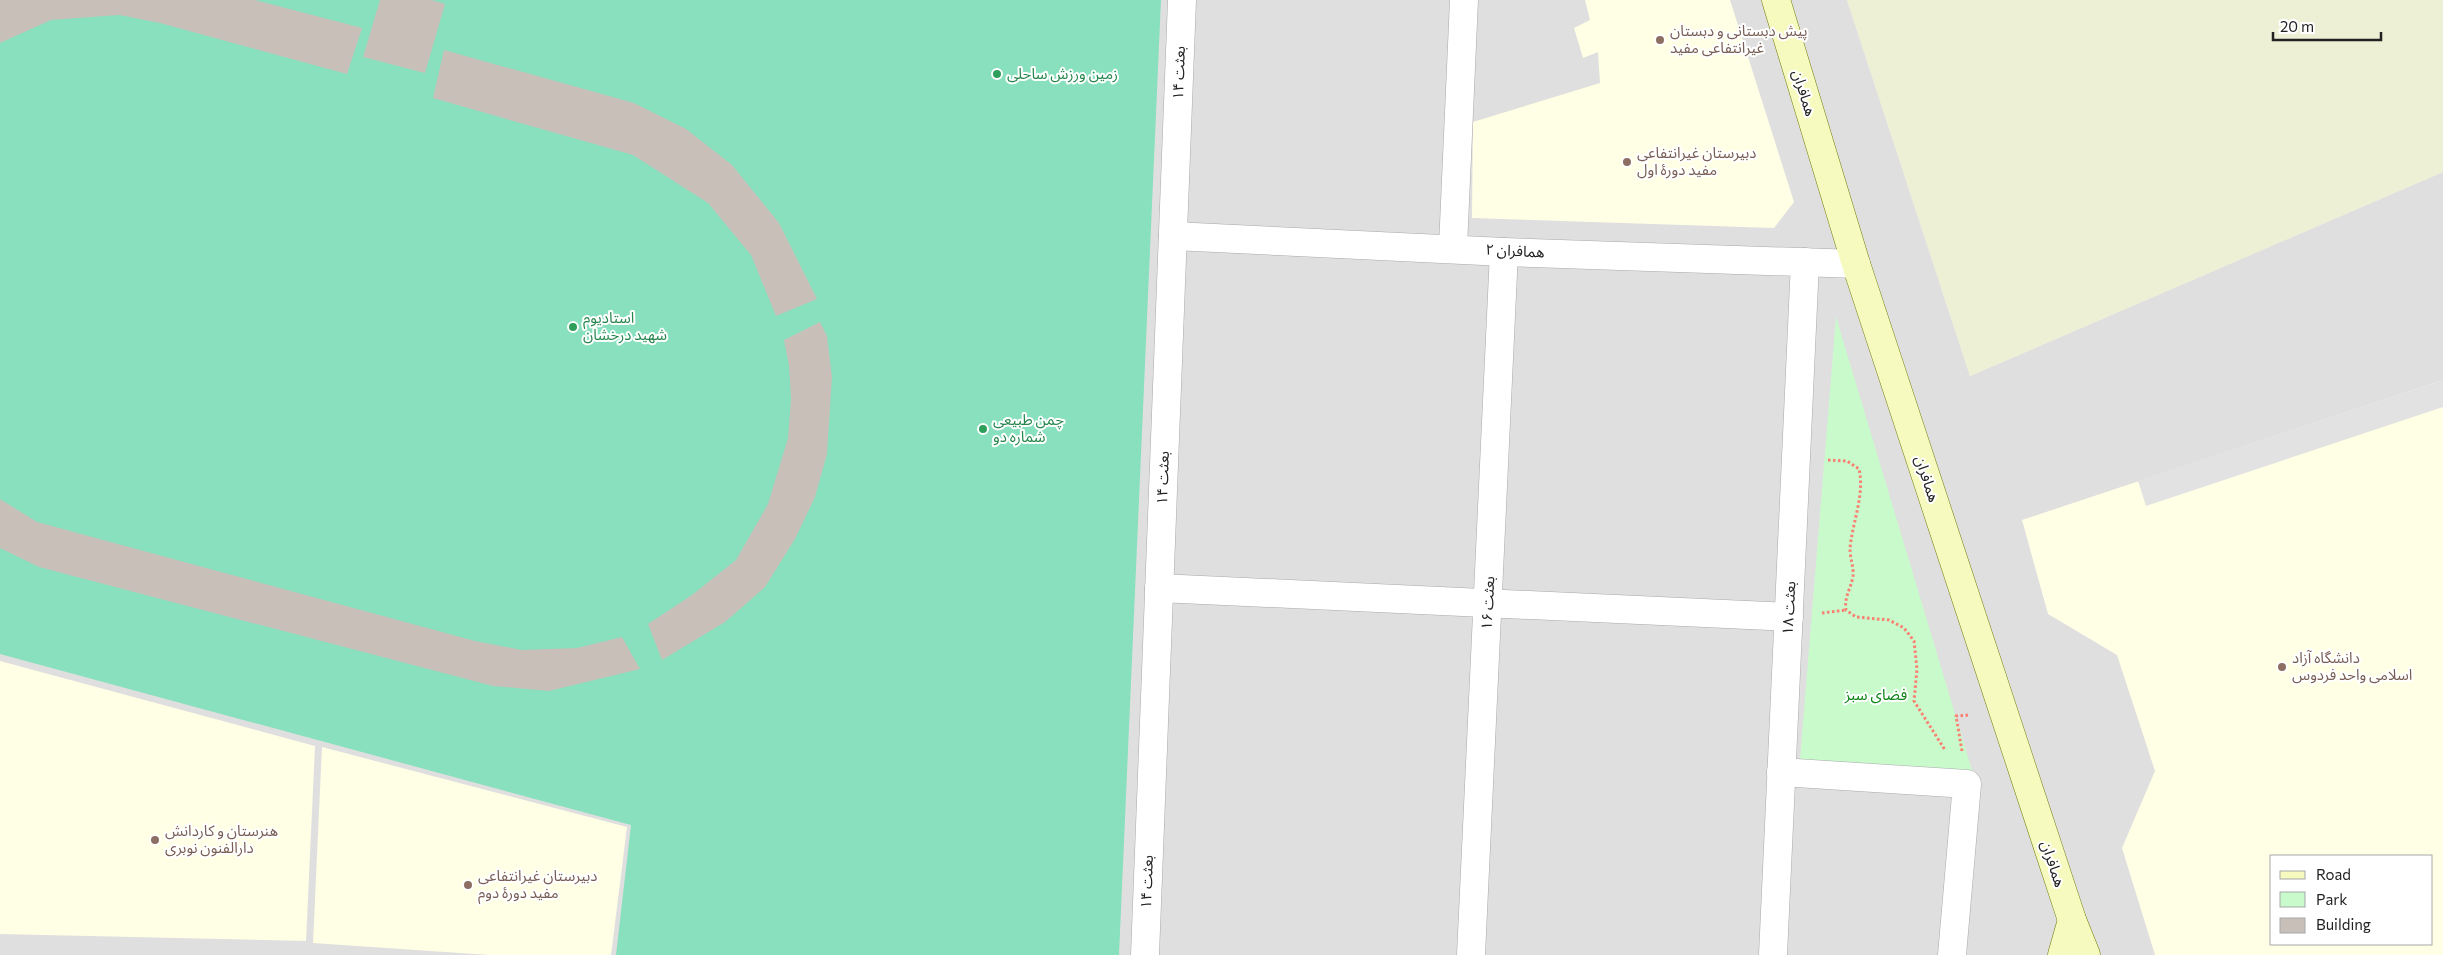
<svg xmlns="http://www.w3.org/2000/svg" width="2443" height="955" font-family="Commissioner,'Noto Sans Arabic',sans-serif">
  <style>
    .residential { fill: #e0dfdf; fill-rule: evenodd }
    .education { fill: #ffffe5; fill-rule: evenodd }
    .farmland { fill: #eef0d5 }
    .park { fill: #c8facc }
    .pitch { fill: #88e0be }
    .parking { fill: #e2e2e2 }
    .building { fill: #c7bfb8 }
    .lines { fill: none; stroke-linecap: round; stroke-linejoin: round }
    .minor-casing { stroke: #a9a9a9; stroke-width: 29 }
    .secondary-casing { stroke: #707d05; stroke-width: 29 }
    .path { stroke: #fa8072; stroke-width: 3; stroke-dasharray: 2.5 2.5; stroke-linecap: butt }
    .minor { stroke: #fff; stroke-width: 28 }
    .secondary { stroke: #f7fabf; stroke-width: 28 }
    .education-dot { fill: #8d6e63; stroke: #fff; stroke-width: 2 }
    .leisure-dot { fill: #2e9e5b; stroke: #fff; stroke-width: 2 }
    .labels { text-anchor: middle; stroke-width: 4; stroke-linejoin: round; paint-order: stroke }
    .education-label { font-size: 15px; fill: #785e54; stroke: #fff; text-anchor: start }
    .street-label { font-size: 15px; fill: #222; stroke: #fff }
    .leisure-label { font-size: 15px; fill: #27864d; stroke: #fff; text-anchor: start }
    .park-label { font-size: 15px; fill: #0c8416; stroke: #fff }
  </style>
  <rect width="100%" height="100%" fill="#f2efe9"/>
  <!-- residential -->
  <path class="residential" d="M 0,0 L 1847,0 L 1970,376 L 2443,172 L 2443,955 L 0,955 ZM 2272,856 L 2432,856 L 2432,944 L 2272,944 Z"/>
  <!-- education -->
  <g class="education">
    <polygon points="1585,0 1730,0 1794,202 1774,228 1472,218 1473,122 1600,83 1598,52 1583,58 1574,28 1590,20"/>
    <path d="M 2443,380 L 2443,955 L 2155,955 L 2122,848 L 2155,771 L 2117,655 L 2048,614 L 2022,520 ZM 2272,856 L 2432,856 L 2432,944 L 2272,944 Z"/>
    <polygon points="0,661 315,746 306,941 0,934"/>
    <polygon points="322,747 627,827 611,955 489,955 313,943"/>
  </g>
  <!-- farmland -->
  <polygon class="farmland" points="1847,0 2443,0 2443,172 1970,376"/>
  <!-- park -->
  <polygon class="park" points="1836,317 1974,777 1800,760"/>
  <!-- pitch -->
  <polygon class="pitch" points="0,0 1161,0 1119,955 616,955 631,825 0,654"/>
  <!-- parking -->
  <polygon class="parking" points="2443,380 2443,407 2146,506 2138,481"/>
  <!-- building -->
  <g class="building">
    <polygon points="0,0 255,0 362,28 347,74 160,23 119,15 51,20 0,43"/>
    <polygon points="380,0 432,0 445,4 425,73 363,57"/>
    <polygon points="444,50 634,103 686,129 732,165 779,223 817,299 776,316 751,255 708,203 633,155 433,98"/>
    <polygon points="820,322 827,336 832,377 827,454 815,497 795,539 765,587 725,622 662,660 648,624 692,595 736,560 768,504 788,438 791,399 789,366 784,340"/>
    <polygon points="0,499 37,522 475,641 522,650 577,648 622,637 640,669 549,691 493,686 39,567 0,548"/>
  </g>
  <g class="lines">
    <defs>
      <g id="minor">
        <polyline points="1173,236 1504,252 1856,264"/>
        <polyline points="1453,247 1464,0"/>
        <polyline points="1159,588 1789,617"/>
        <polyline points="1781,772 1967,784 1952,955"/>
        <polyline points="1145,955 1182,0"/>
        <polyline points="1471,955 1504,252"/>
        <polyline points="1773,955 1805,262"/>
      </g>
      <g id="secondary">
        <polyline points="1776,0 1856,264 2072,920 2086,955"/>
        <polyline points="2062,955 2072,920"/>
      </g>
    </defs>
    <!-- minor casing -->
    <use href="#minor" class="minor-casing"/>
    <!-- secondary casing -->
    <use href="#secondary" class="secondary-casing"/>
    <!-- path -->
    <g class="path">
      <path d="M 1828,460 L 1847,461 L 1859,469 C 1865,495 1852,523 1850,549 C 1850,558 1854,568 1853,576 C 1851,589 1844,596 1846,610 L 1856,617 L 1889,620 L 1904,628 L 1914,641 L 1917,669 L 1914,701 L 1945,750"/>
      <polyline points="1822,613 1846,610"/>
      <polyline points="1962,751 1956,716 1970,715"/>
    </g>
    <!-- minor -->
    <use href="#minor" class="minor"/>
    <!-- secondary -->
    <use href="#secondary" class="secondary"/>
  </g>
  <!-- markers -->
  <g class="education-dot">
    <circle cx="1660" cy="40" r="5"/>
    <circle cx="1627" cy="162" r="5"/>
    <circle cx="2282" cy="667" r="5"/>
    <circle cx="155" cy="840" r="5"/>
    <circle cx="468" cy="885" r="5"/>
  </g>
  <g class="leisure-dot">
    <circle cx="997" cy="74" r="5"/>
    <circle cx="573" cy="327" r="5"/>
    <circle cx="983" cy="429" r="5"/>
  </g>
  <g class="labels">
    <!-- education labels -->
    <g class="education-label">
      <text x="1670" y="36">پیش دبستانی و دبستان<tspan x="1670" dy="17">غیرانتفاعی مفید</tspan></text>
      <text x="1637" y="158">دبیرستان غیرانتفاعی<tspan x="1637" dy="17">مفید دورهٔ اول</tspan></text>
      <text x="2292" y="663">دانشگاه آزاد<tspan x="2292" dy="17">اسلامی واحد فردوس</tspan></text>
      <text x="165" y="836">هنرستان و کاردانش<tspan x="165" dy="17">دارالفنون نوبری</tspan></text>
      <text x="478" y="881">دبیرستان غیرانتفاعی<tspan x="478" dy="17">مفید دورهٔ دوم</tspan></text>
    </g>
    <!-- street labels -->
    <g class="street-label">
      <text transform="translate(1179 73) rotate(-88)" y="5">بعثت ۱۴</text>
      <text transform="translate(1804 93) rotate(73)" y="5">همافران</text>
      <text transform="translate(1515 251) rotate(3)" y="5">همافران ۲</text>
      <text transform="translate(1163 478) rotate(-88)" y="5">بعثت ۱۴</text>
      <text transform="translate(1927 479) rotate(72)" y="5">همافران</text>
      <text transform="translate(1488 603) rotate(-87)" y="5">بعثت ۱۶</text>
      <text transform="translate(1789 608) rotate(-87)" y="5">بعثت ۱۸</text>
      <text transform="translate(2053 864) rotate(72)" y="5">همافران</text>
      <text transform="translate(1147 882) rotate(-88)" y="5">بعثت ۱۴</text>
    </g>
    <!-- leisure labels -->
    <g class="leisure-label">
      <text x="1007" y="79">زمین ورزش ساحلی</text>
      <text x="583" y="323">استادیوم<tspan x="583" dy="17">شهید درخشان</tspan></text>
      <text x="993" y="425">چمن طبیعی<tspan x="993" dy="17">شماره دو</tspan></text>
    </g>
    <!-- park labels -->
    <g class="park-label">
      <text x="1876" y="700">فضای سبز</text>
    </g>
  </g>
  <!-- legend -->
  <rect x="2270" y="855" width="162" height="90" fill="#ffffff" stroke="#a7a7a7"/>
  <rect x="2280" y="871" width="25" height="8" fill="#f7fabf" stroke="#a7a7a7"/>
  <text x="2316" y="880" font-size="15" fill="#222222">Road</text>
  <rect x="2280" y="892" width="25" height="15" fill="#c8facc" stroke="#a7a7a7"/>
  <text x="2316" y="905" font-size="15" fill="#222222">Park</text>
  <rect x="2280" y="918" width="25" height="15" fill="#c7bfb8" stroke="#a7a7a7"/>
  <text x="2316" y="930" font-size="15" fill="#222222">Building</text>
  <!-- scale -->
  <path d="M2273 32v8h108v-8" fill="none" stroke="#222222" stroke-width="2.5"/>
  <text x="2280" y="32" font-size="15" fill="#222222" stroke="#ffffff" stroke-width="4" paint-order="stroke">20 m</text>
</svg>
